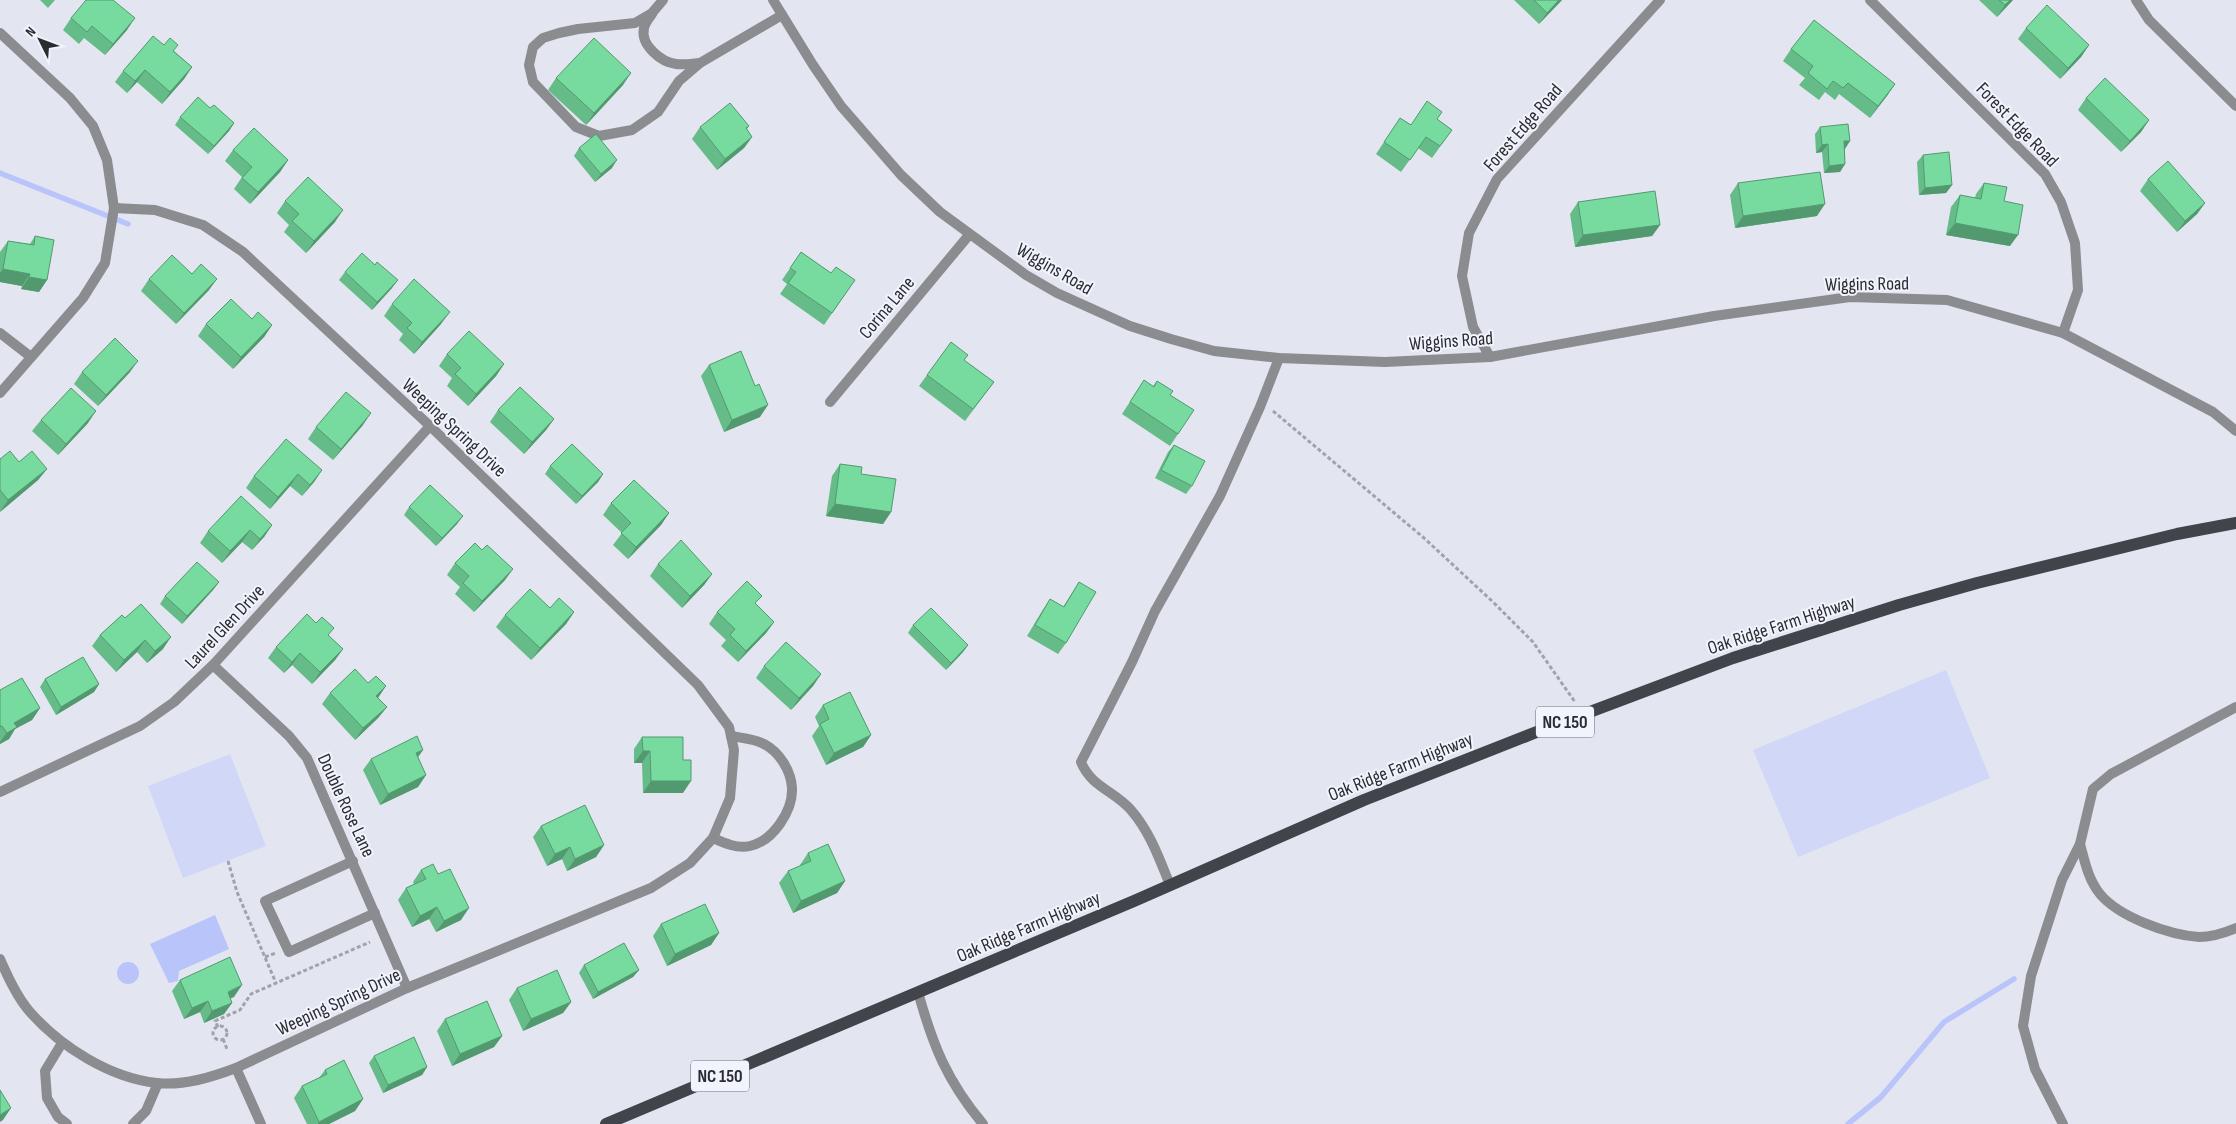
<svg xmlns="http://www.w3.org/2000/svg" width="2236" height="1124" font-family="'Sofia Sans Condensed',sans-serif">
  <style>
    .green { fill: #d0d7f7 }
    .water { fill: #b9c4fa }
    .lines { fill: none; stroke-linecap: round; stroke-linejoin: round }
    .stream { stroke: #b9c4fa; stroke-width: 5.5 }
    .path { stroke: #a1a3ab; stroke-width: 3; stroke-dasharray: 4 2.5; stroke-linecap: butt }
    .service { stroke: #8b8c90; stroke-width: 10 }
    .minor { stroke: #8b8c90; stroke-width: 10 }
    .primary { stroke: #42444b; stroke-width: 12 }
    .wall { fill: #66bc89 }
    .shaded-wall { fill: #53996f }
    .building { fill: #77db9f; stroke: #53996f }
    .labels { text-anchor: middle; stroke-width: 4; stroke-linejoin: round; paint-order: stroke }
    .shield { fill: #f1f3fd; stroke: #66686e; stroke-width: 1 }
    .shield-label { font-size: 18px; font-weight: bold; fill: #2b2c30 }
    .street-label { font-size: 19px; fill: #2b2c30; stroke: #f1f3fd }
  </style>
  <rect width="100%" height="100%" fill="#e3e6f0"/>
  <!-- green -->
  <g class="green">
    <polygon points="1946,670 1990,778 1798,857 1753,750"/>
    <polygon points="230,754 266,846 183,878 148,786"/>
  </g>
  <!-- water -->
  <g class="water">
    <polygon points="215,915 229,949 179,971 178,981 169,983 150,944"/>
    <circle cx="128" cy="973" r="11"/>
  </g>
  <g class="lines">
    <!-- stream -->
    <g class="stream">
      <polyline points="0,173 128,224"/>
      <polyline points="1848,1124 1881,1097 1944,1022 2014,979"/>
    </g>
    <!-- path -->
    <g class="path">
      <polyline points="1273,411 1424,538 1492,601 1533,642 1575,702"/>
      <polyline points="228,861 237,892 276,983"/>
      <polyline points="265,957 276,953"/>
      <circle cx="220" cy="1033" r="7"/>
      <polyline points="218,1027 215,1021 240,1010 251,994 370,942"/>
      <polyline points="223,1039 227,1049"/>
    </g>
    <!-- service -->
    <g class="service">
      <polyline points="663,0 652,13 635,23 578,29 559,33 543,38 533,47 529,65 533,82 576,127 599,136 632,130 658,112 679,81 700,63 782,15"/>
      <path d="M 652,14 C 649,18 645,23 644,28 C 640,45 661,62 676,64 C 684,65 692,64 700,63"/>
      <path d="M 2080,844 C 2085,862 2088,879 2100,894 C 2119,917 2169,935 2199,937 C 2213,937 2224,933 2236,928"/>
      <polyline points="353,861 265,901 289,952 375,913"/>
      <path d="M 1170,885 C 1159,858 1150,832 1131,810 C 1115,791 1091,787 1081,762 L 1132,662 L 1155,611 L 1220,496 L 1260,407 L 1279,358"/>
      <polyline points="2063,1124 2035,1069 2023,1026 2031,976 2062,880 2080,844 2093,789 2111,774 2236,707"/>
    </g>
    <!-- minor -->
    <g class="minor">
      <polyline points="773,0 813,65 841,106 901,175 940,212 1026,275 1057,293 1130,326 1171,339 1214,351 1279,358 1385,362 1490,357 1714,316 1850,297 1947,300 2063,333 2213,412 2236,431"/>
      <polyline points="1870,0 2045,174 2061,202 2075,243 2078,290 2063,333"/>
      <polyline points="2136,0 2149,20 2236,106"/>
      <polyline points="0,33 70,98 93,126 107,160 114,208 105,263 83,298 0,393"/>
      <polyline points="0,333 31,357"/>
      <polyline points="1490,357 1473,327 1462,276 1469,233 1497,179 1660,0"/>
      <polyline points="830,402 969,235"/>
      <polyline points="213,665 289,736 307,758 407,988"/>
      <polyline points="0,792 140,726 174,702 213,665 430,426"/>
      <path d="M 713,838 C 724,843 737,849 750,846 C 773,841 793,811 792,788 C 791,770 779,752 764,744 C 755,739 741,738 731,736"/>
      <path d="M 0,959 C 8,977 17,997 30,1012 C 61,1047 110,1078 157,1083 C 184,1086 212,1077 236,1068 L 407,988 L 651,888 L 690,863 L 713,838 L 730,798 L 734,750 L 729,727 L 698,685 L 430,426 L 243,252 L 203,225 L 155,210 L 114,208"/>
      <path d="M 918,992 C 933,1046 947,1081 983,1124"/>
      <polyline points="62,1043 45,1071 47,1098 58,1117 67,1124"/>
      <polyline points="236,1068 261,1124"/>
      <polyline points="133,1124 146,1111 158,1083"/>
    </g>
    <!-- primary -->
    <polyline class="primary" points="606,1124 1134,901 1364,800 1534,733 1733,658 1899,605 1977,583 2177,534 2236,523"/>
  </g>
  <!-- wall -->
  <g class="wall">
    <polygon points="40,0 55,0 48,8"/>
    <polygon points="1514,0 1562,0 1539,24"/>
    <polygon points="1979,0 2013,0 1997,17"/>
    <polygon points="71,18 127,30 105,55 84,38 79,44 63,30"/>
    <polygon points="2026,28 2089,45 2081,57 2060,79 2018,39"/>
    <polygon points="164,45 174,51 192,67 184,79 162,104 137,82 127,93 115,82 123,71"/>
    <polygon points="1791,49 1895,84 1870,118 1839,94 1835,100 1825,92 1819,100 1799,85 1805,78 1783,61"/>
    <polygon points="556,78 623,85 586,125 548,90"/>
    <polygon points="2086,98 2149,120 2141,132 2121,152 2078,110"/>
    <polygon points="210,108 234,123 229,131 208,154 175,125 180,117"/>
    <polygon points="1400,118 1411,125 1437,119 1452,130 1432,158 1418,148 1401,172 1376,154"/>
    <polygon points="749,126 747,129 752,137 744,148 717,170 692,139 700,127"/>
    <polygon points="1820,127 1845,149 1845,164 1840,172 1824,173 1822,152 1816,153 1815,134"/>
    <polygon points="579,148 612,168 595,182 574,156"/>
    <polygon points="233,150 288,160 280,172 250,204 234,189 242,177 225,161"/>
    <polygon points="1923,155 1952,185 1946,193 1919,195 1917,162"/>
    <polygon points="2148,179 2205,203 2197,214 2177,232 2140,191"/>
    <polygon points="1738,183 1817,216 1735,228 1730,195"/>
    <polygon points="1984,183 2004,201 2010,246 1946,235 1951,207 1960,195 1975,198 1976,194"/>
    <polygon points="285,201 335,222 306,253 284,232 289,225 277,213"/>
    <polygon points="1578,202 1660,225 1652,236 1575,247 1570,214"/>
    <polygon points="35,236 47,280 39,292 21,289 22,286 0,282 0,252 8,241 30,244"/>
    <polygon points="801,252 831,273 855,280 824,325 780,294 787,284 782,280"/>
    <polygon points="345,272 392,288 372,310 339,280"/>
    <polygon points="149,279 209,290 176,324 141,291"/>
    <polygon points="392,304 441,324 414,354 399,340 403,334 384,316"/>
    <polygon points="252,319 272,325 264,337 233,369 198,336 206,324"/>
    <polygon points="447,354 504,364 496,376 468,406 447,386 452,378 439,366"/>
    <polygon points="965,361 994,382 965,421 919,386 927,375"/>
    <polygon points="709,365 760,417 724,432 701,376"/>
    <polygon points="82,372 130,372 98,406 74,384"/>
    <polygon points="1144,380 1153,386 1157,381 1170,395 1178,434 1170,446 1122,414"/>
    <polygon points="498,410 554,419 546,430 524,454 490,422"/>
    <polygon points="41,420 88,423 58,455 32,431"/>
    <polygon points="363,425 333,460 308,439 316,427"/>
    <polygon points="1174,445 1192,486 1186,494 1155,478 1168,452"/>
    <polygon points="0,459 47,469 38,480 0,512"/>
    <polygon points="840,464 861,474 891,512 883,524 826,516 832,476"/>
    <polygon points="550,466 603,474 598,482 576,504 545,474"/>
    <polygon points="322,470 314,482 302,496 290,486 270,509 246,488 254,476"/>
    <polygon points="611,503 669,513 661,525 628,559 613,545 622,533 603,515"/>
    <polygon points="409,507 457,524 436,546 404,515"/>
    <polygon points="272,525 264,537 252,550 242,542 222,563 200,543 208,531"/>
    <polygon points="455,563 505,580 474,612 455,594 460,587 447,575"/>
    <polygon points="658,564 712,574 704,585 682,608 650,576"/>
    <polygon points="219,582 213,590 182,624 160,604 165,596"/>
    <polygon points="1079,582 1066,643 1058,654 1027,636 1042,611 1050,599 1063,607"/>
    <polygon points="756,604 774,622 766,633 738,662 721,646 726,640 709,624 717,612"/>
    <polygon points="550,608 574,612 566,624 531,660 496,627 505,615"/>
    <polygon points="122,615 163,649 147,663 137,652 116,672 92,646 100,635"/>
    <polygon points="913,625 968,645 963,652 946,670 908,633"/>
    <polygon points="329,636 343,649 335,660 312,684 292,665 284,673 268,658 276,647"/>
    <polygon points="764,666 821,674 813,686 791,710 756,678"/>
    <polygon points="45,679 99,684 94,692 56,715 40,687"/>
    <polygon points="0,690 40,708 32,720 15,729 9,739 0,744"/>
    <polygon points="330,693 378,698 387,707 378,718 355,740 322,704"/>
    <polygon points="823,705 871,735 863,747 826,765 812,736 819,726 815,717"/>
    <polygon points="642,737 683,793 643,793 642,763 634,763 634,749"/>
    <polygon points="423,750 418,757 426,775 418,787 380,805 363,770 371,759"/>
    <polygon points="541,826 604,845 596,857 567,871 562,859 547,866 533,837"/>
    <polygon points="808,853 845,881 837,893 793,913 779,883 788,871 800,866 800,865"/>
    <polygon points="421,870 438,874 461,920 436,932 429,919 412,927 398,900 406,888 414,884 413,882"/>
    <polygon points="661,924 719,933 711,945 667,966 653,936"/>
    <polygon points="584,965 639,970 633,977 593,999 579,973"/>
    <polygon points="180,980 234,997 230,998 232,1003 224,1014 204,1023 200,1012 184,1019 172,991"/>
    <polygon points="517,988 571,1002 563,1013 523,1031 509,1000"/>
    <polygon points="445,1019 502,1036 494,1047 452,1066 437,1031"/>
    <polygon points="374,1056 427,1067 422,1075 383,1093 369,1063"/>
    <polygon points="325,1070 363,1099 355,1111 329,1124 307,1124 294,1098 302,1086 319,1078"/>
  </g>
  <!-- shaded-wall -->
  <g class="shaded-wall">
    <polygon points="1559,0 1562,0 1539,24 1547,13"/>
    <polygon points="2010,0 2013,0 1997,17 2005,5"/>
    <polygon points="135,18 127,30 105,55 113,44"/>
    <polygon points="2089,45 2081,57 2060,79 2068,68"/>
    <polygon points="192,67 184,79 162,104 170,92"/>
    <polygon points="145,70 137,82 127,93 135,81"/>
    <polygon points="631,73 623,85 586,125 594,113"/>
    <polygon points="1895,84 1887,96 1870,118 1878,106"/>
    <polygon points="2149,120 2141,132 2121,152 2130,141"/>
    <polygon points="234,123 229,131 208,154 214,146"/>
    <polygon points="752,137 744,148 717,170 725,159"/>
    <polygon points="1844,141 1850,141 1845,149 1838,149"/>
    <polygon points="1828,144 1822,152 1816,153 1822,145"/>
    <polygon points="288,160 280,172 250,204 258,192"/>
    <polygon points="617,160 612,168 595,182 601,174"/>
    <polygon points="1845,164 1840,172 1824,173 1829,166"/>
    <polygon points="1952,185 1946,193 1919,195 1925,188"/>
    <polygon points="2205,203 2197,214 2177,232 2185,221"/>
    <polygon points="1825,204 1817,216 1735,228 1743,216"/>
    <polygon points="343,210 335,222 306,253 314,241"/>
    <polygon points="1955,223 2018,235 2010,246 1946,235"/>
    <polygon points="1660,225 1652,236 1575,247 1583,235"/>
    <polygon points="3,269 30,274 22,286 0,282 0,273"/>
    <polygon points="29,277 47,280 39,292 21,289"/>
    <polygon points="217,279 209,290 176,324 184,313"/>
    <polygon points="398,280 392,288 372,310 377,302"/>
    <polygon points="450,312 441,324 414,354 422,342"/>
    <polygon points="272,325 264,337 233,369 241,357"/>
    <polygon points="138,361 130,372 98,406 106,395"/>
    <polygon points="504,364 496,376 468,406 476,394"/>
    <polygon points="768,405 760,417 724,432 732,420"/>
    <polygon points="96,411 88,423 58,455 66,444"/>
    <polygon points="371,413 363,425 333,460 341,449"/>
    <polygon points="554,419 546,430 524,454 532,442"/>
    <polygon points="47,469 38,480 0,512 8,500"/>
    <polygon points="322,470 314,482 302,496 310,485"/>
    <polygon points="298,474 290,486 270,509 278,497"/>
    <polygon points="603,474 598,482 576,504 582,496"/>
    <polygon points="835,504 891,512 883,524 826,516"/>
    <polygon points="669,513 661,525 628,559 636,547"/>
    <polygon points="463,516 457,524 436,546 442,538"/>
    <polygon points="272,525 264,537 252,550 260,539"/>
    <polygon points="250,530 242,542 222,563 230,551"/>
    <polygon points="513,569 505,580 474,612 482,601"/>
    <polygon points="712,574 704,585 682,608 690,596"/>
    <polygon points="219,582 213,590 182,624 187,616"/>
    <polygon points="574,612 566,624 531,660 540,648"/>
    <polygon points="774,622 766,633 738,662 746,651"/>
    <polygon points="171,637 163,649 147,663 155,651"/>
    <polygon points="145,640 137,652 116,672 124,660"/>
    <polygon points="968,645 963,652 946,670 951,663"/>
    <polygon points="343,649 335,660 312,684 320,672"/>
    <polygon points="300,653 292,665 284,673 292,662"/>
    <polygon points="821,674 813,686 791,710 799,698"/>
    <polygon points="99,684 94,692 56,715 61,707"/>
    <polygon points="386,686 378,698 376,696"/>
    <polygon points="387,707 378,718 355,740 363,728"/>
    <polygon points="40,708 32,720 15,729 9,739 0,744 0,742 14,723"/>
    <polygon points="871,735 863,747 826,765 834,753"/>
    <polygon points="423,750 415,761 416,753"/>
    <polygon points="643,751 650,751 642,763 634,763"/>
    <polygon points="426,775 418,787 380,805 388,794"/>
    <polygon points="651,781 691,781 683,793 643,793"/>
    <polygon points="604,845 596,857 567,871 575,859"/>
    <polygon points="570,847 562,859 547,866 555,854"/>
    <polygon points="845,881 837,893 793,913 801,901"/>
    <polygon points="437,907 429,919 412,927 420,916"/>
    <polygon points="469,908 461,920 436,932 444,921"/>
    <polygon points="719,933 711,945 667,966 675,954"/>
    <polygon points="639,970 633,977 593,999 598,992"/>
    <polygon points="242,985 234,997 219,1003 228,992"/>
    <polygon points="208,1001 200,1012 184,1019 192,1008"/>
    <polygon points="571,1002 563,1013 523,1031 531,1019"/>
    <polygon points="232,1003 224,1014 204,1023 212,1011"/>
    <polygon points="502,1036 494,1047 452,1066 460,1054"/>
    <polygon points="427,1067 422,1075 383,1093 388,1085"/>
    <polygon points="363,1099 355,1111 329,1124 318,1124 319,1122"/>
    <polygon points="11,1108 3,1120 0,1122 0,1115"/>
  </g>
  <!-- building -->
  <g class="building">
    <polygon points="86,0 113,0 135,18 113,44 92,26 87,32 71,18"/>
    <polygon points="1534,0 1559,0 1547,13"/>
    <polygon points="1999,0 2010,0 2005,5"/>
    <polygon points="2047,5 2089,45 2068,68 2026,28"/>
    <polygon points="1814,20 1895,84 1878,106 1848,83 1843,88 1833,81 1827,89 1808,73 1813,66 1791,49"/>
    <polygon points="153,36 164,45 170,38 178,45 173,51 192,67 170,92 145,70 135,81 123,71"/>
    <polygon points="594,38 631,73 594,113 556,78"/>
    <polygon points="2105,78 2149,120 2130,141 2086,98"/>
    <polygon points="198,97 210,108 214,105 234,123 214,146 180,117"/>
    <polygon points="1427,101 1442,112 1437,119 1452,130 1440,146 1426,137 1410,160 1384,142 1400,118 1411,125"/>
    <polygon points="730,103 749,126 746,128 752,137 725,159 700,127"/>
    <polygon points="1848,124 1850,141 1844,141 1845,164 1829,166 1828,144 1822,145 1820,127"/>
    <polygon points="254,128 288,160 258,192 242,178 252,167 233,150"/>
    <polygon points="596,134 617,160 601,174 579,148"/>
    <polygon points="1949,152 1952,185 1925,188 1923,155"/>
    <polygon points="2168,161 2205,203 2185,221 2148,179"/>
    <polygon points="1820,172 1825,204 1743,216 1738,183"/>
    <polygon points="308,177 343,210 314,241 292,221 299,214 285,201"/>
    <polygon points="1984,183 2007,187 2004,201 2023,205 2018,235 1955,223 1960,195 1981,199"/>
    <polygon points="1655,191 1660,225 1583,235 1578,202"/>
    <polygon points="35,236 54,240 47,280 29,277 30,274 3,269 8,241 34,245"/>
    <polygon points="801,252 831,273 836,267 855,280 832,313 788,283 796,272 790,268"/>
    <polygon points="362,253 375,265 377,262 398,280 377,302 345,272"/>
    <polygon points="172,255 192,274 201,264 217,279 184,313 149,279"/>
    <polygon points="414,279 450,312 422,342 407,328 412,323 392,304"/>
    <polygon points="231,299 252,319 258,312 272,325 241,357 206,324"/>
    <polygon points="469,331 504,364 476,394 455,374 461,368 447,354"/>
    <polygon points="115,338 138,361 106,395 82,372"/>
    <polygon points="951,342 968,355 964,360 994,382 973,409 927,375"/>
    <polygon points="741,351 755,386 759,384 768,405 732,420 709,365"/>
    <polygon points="1144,380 1154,387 1157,381 1173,391 1170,395 1194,410 1178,434 1130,402"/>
    <polygon points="520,387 554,419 532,442 498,410"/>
    <polygon points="71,388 96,411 66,444 41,420"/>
    <polygon points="346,392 371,413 341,449 316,427"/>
    <polygon points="286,439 322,470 310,485 298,474 278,497 254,476"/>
    <polygon points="572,444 603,474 582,496 550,466"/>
    <polygon points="1174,445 1205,461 1192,486 1161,470"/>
    <polygon points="10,451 19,462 32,451 47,469 8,500 0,490 0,459"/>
    <polygon points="840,464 862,467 861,474 896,479 891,512 835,504"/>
    <polygon points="634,480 669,513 636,547 621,533 631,523 611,503"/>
    <polygon points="430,485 463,516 442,538 409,507"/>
    <polygon points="241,496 272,525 260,539 250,530 230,551 208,531"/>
    <polygon points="681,540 712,574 690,596 658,564"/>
    <polygon points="475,543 482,550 487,545 513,569 482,601 463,583 469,576 455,563"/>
    <polygon points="197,562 219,582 187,616 165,596"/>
    <polygon points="747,581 762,596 755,603 774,622 746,651 730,635 735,629 717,612"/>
    <polygon points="1079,582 1096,592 1066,643 1035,625 1050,599 1064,607"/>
    <polygon points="530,589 550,608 559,598 574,612 540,648 505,615"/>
    <polygon points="141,604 171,637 155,651 145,640 124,660 100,635 122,615 125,618"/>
    <polygon points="931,608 968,645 951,663 913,625"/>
    <polygon points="307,614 316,623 322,617 334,628 328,635 343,649 320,672 300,653 292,662 276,647"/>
    <polygon points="786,642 821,674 799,698 764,666"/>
    <polygon points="83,657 99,684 61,707 45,679"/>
    <polygon points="355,669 368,683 376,676 386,686 376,696 387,707 363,728 330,693"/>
    <polygon points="22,678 40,708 14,723 17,727 7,733 2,726 0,727 0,690"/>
    <polygon points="850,692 871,735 834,753 820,724 829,719 823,705"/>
    <polygon points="417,736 423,750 416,753 426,775 388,794 371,759"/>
    <polygon points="642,737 683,737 683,760 691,760 691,781 651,781 650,751 643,751"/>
    <polygon points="585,805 604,845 575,859 570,847 555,854 541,826"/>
    <polygon points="828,844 845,881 801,901 788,871 811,861 808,853"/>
    <polygon points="433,864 438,874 450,869 469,908 444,921 437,907 420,916 406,888 426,879 421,870"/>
    <polygon points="705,904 719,933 675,954 661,924"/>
    <polygon points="624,943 639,970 598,992 584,965"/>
    <polygon points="230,957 242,985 228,992 232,1003 212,1011 208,1001 192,1008 180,980"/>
    <polygon points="557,970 571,1002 531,1019 517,988"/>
    <polygon points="487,1001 502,1036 460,1054 445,1019"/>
    <polygon points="414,1037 427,1067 388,1085 374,1056"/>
    <polygon points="344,1060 363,1099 319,1122 302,1086 327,1074 325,1070"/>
    <polygon points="0,1090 11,1108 0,1115"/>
  </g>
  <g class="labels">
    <!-- shield labels -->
    <g class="shield">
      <rect x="1536" y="706.5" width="58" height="31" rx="4"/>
      <rect x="691" y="1060.5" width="58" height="31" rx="4"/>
    </g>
    <g class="shield-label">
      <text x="1565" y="728">NC 150</text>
      <text x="720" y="1082">NC 150</text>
    </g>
    <!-- street labels -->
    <g class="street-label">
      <text transform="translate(2018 124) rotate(46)" y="7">Forest Edge Road</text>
      <text transform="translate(1522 127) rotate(-49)" y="7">Forest Edge Road</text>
      <text transform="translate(1055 268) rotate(30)" y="7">Wiggins Road</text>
      <text transform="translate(1867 283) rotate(-1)" y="7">Wiggins Road</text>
      <text transform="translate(886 307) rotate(-50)" y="7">Corina Lane</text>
      <text transform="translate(1451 340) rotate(-4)" y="7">Wiggins Road</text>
      <text transform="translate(455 427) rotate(43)" y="7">Weeping Spring Drive</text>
      <text transform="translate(1781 624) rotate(-18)" y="7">Oak Ridge Farm Highway</text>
      <text transform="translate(224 626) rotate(-47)" y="7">Laurel Glen Drive</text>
      <text transform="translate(1400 766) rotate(-22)" y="7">Oak Ridge Farm Highway</text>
      <text transform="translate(347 805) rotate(65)" y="7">Double Rose Lane</text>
      <text transform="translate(1028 926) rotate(-23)" y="7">Oak Ridge Farm Highway</text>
      <text transform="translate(338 1001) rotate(-25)" y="7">Weeping Spring Drive</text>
    </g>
  </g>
  <!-- north arrow -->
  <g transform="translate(40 40) rotate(312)" stroke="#f1f3fd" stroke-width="4" paint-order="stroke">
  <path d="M0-4L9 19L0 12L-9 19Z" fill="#2b2c30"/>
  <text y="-8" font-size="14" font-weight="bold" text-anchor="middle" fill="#2b2c30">N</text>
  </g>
</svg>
